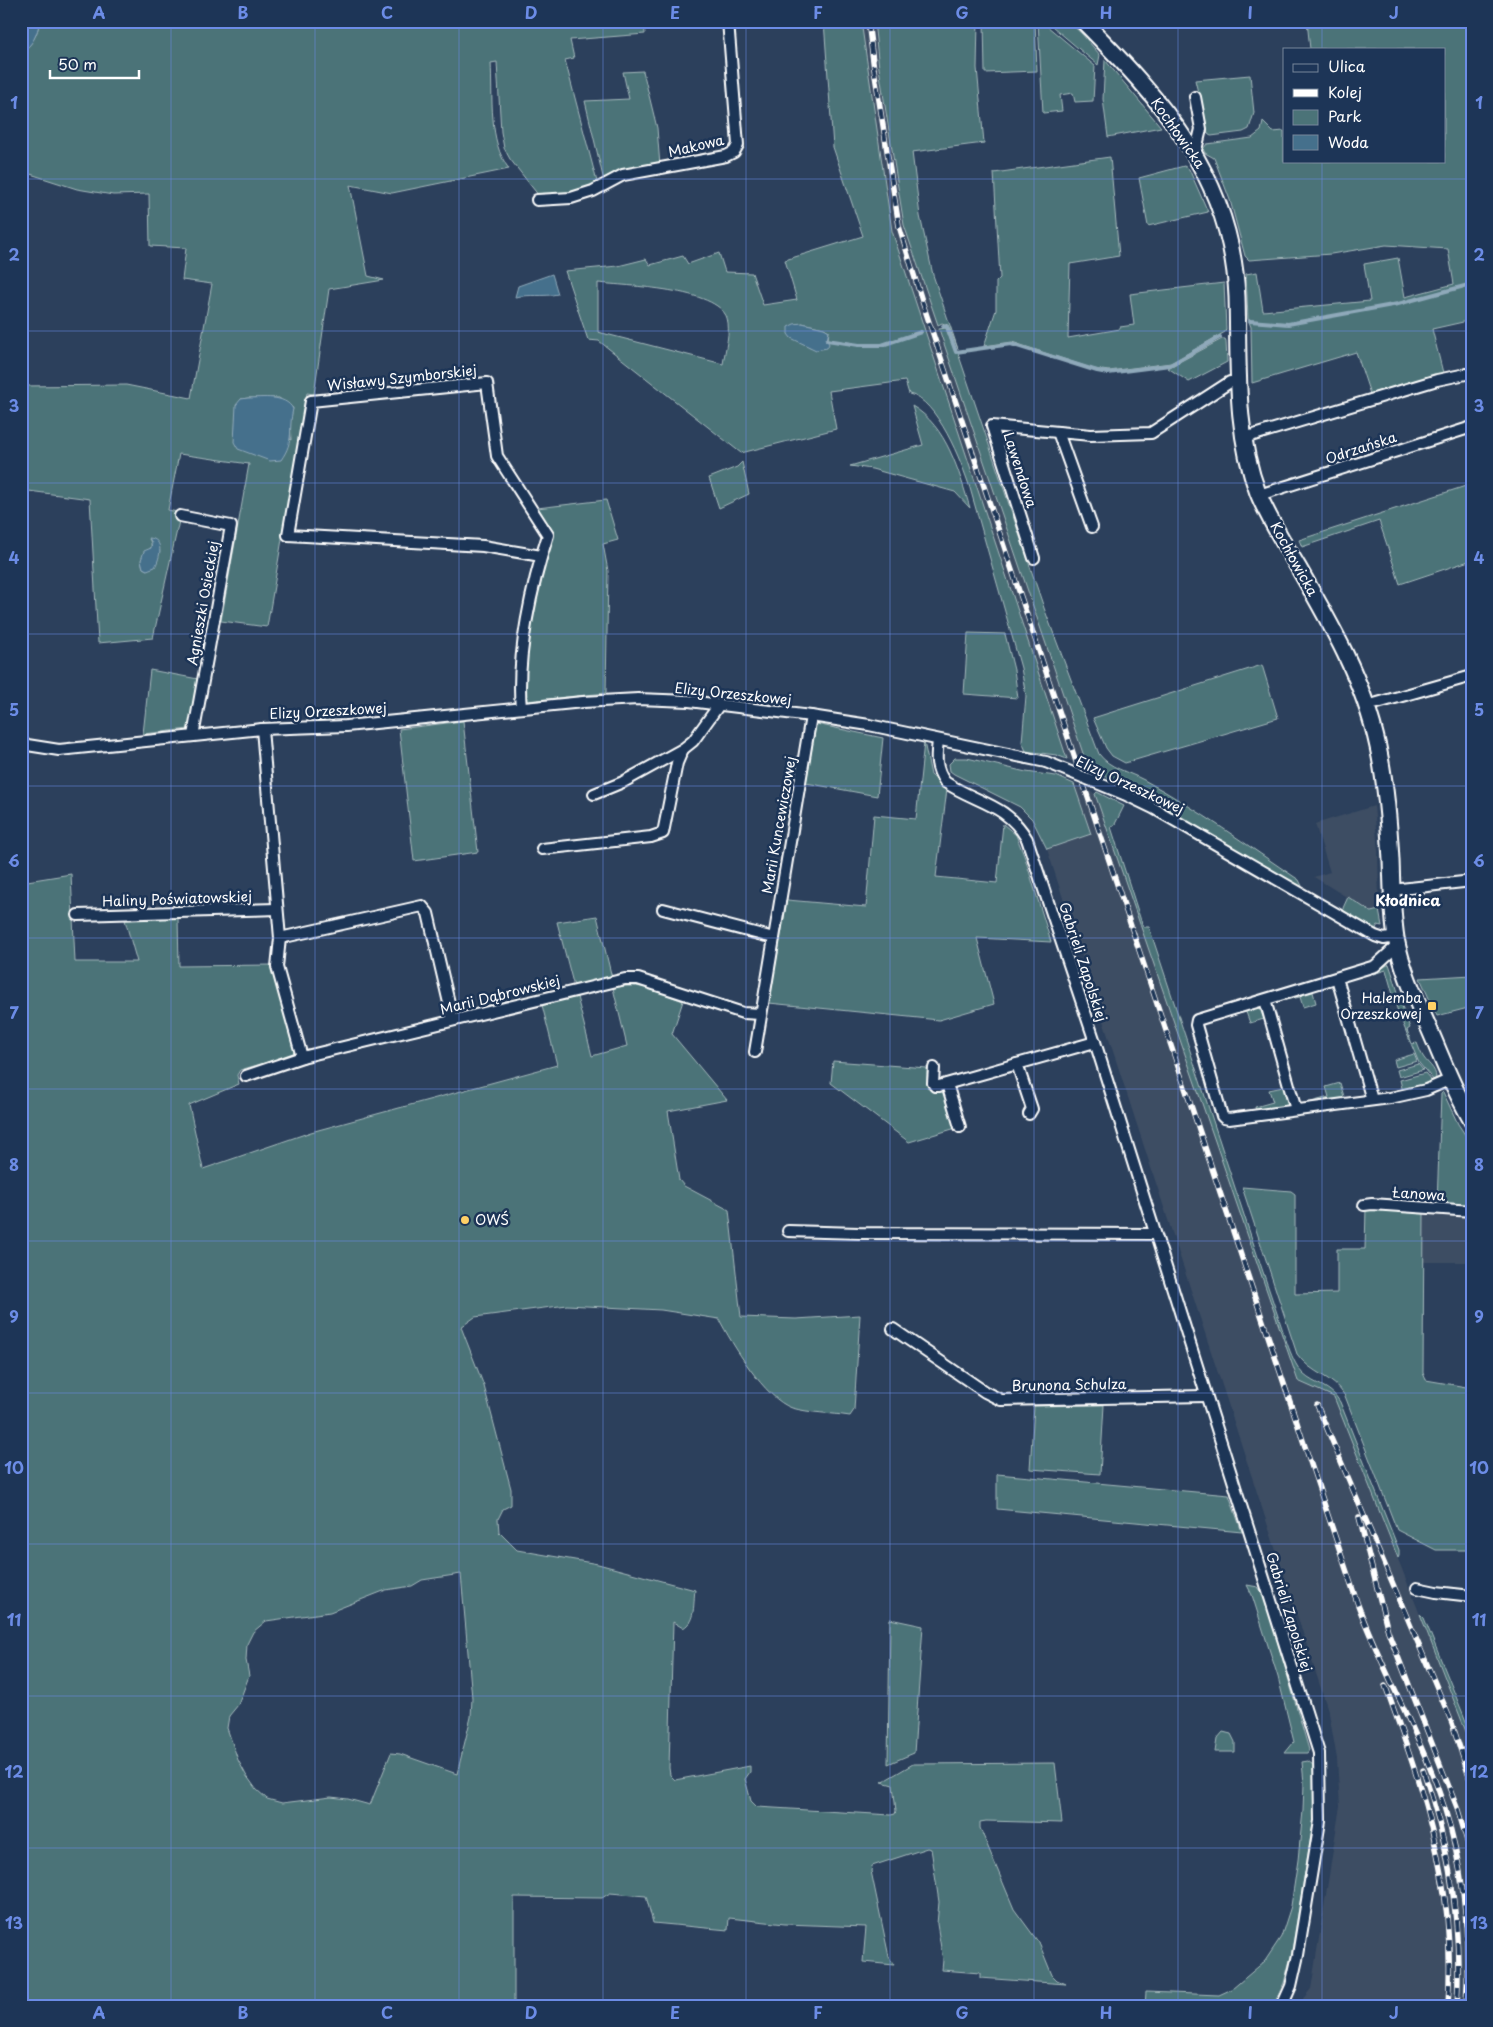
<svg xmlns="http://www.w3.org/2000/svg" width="1493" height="2027" font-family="'Playpen Sans',sans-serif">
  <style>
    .built { fill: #3e4d63 }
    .green { fill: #4b7378; stroke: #a5b9bc; fill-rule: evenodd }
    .water { fill: #45708c; stroke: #8fa9ba }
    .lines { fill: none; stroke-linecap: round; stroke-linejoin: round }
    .stream { stroke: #8fa9ba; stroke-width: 4 }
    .street-casing { stroke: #fff; stroke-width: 14 }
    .secondary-casing { stroke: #fff; stroke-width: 19 }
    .street { stroke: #1d3557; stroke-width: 10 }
    .secondary { stroke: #1d3557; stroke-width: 15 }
    .rail-casing { stroke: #fff; stroke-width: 5.5 }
    .rail { stroke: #1d3557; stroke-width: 4; stroke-dasharray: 11; stroke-linecap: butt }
    .street-bridge-casing { stroke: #fff; stroke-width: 14; stroke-linecap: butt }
    .street-bridge { stroke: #1d3557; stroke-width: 10 }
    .grid { fill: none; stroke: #6c8ce6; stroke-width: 1; stroke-opacity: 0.55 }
    .poi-dot { fill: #ffd166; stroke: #1d3557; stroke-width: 2 }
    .labels { text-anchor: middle; stroke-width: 5; stroke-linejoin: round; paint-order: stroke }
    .street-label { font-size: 14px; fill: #fff; stroke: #1d3557 }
    .poi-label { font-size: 14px; fill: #fff; stroke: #1d3557; text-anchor: end }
    .neighbourhood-label { font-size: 15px; font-weight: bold; fill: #fff; stroke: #1d3557 }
    .neatline { fill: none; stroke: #6c8ce6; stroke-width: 2 }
    .grid-label { font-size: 16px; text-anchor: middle; font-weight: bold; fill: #6c8ce6 }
  </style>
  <rect width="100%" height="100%" fill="#2c405c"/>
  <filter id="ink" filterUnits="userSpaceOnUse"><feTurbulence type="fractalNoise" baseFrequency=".02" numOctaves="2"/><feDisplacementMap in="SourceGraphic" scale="10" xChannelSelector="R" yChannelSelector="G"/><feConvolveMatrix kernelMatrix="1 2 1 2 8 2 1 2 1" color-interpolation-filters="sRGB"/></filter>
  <g filter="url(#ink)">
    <!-- built -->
    <g class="built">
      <polygon points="861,21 874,21 879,68 904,225 1088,768 1067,759 892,231"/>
      <polygon points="1074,784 1095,794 1298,1380 1334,1397 1469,1739 1472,1747 1472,2006 1297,2006 1311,1989 1340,1806 1337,1759 1329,1713 1047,849 1091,834"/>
      <polygon points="1374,806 1378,852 1379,910 1371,912 1314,877 1330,872 1315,824"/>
      <polygon points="1424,1212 1472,1214 1472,1262 1424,1262"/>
    </g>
    <!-- green -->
    <g class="green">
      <path d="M 40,21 L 644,21 L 645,34 L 570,40 L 574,58 L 565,60 L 597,182 C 581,195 558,194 539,196 L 510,159 L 504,148 L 501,132 L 497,62 L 491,63 C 493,97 488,141 509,169 L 392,193 L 350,185 L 368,276 L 384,280 L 329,289 L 314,394 L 307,393 L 267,627 L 221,621 L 249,464 L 179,454 L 168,510 L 177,512 L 179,521 L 153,638 L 98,643 L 90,499 L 21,490 L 21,386 L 126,385 L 191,398 L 212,284 L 182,280 L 186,248 L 150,246 L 149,194 L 113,195 L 77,189 L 21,171 L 21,52 C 33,45 37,34 40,21 ZM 248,398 L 279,398 L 293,408 L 290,421 L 291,440 L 241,399 ZM 149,539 L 160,551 L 147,570 L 143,568 L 141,560 C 147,553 155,548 149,539 Z"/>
      <path d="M 824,21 L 861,21 L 892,231 L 1067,759 L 1056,755 L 1026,751 L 1022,742 L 1026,696 L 1021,668 L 970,488 C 962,463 937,399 909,394 L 905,381 L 829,391 L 836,429 L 741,453 L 599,341 L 588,340 L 565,271 L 618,266 L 646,259 L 650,265 L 683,256 L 688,264 L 719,253 L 725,272 L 752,273 L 763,305 L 797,300 L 785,260 L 863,236 L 833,147 ZM 598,283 C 626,286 717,288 727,318 C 731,331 725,350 723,364 L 598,332 ZM 802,323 L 824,328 L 829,331 L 828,340 L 810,347 L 801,341 Z"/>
      <polygon points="874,21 978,21 977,68 984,143 912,152 920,216 933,275 958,349 948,325 942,323 938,325 904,225 879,68"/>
      <polygon points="984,21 1035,21 1037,71 985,73"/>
      <polygon points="1038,21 1041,21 1095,66 1093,101 1075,102 1073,93 1060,95 1062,111 1043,113"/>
      <polygon points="1046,21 1068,21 1082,34 1100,55 1098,65"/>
      <polygon points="1307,21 1472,21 1472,320 1432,329 1443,373 1371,397 1356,352 1252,383 1251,327 1248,319 1246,274 1257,272 1263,311 1370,301 1364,264 1398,258 1405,297 1454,284 1448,249 1386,245 1331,254 1249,260 1245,256 1230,200 1214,158 1205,153 1203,149 1207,144 1252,138 1261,131 1263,122 1273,132 1284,131 1284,161 1444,161 1444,49 1310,49"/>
      <polygon points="1105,60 1161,127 1108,137 1103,99"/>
      <polygon points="643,71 657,128 660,166 604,181 585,101 629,99 623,72"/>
      <polygon points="1250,75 1254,113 1249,129 1243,132 1211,136 1208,134 1195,80"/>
      <polygon points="1110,157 1119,256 1070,264 1068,338 1120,329 1120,327 1134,325 1130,294 1224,283 1226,329 1225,332 1171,363 1109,371 1094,369 1012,342 984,346 996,310 996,282 1000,278 994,173"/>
      <polygon points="1184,166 1189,169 1208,212 1148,226 1139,178"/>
      <path d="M 946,328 L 955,352 L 958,353 L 1044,608 L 1099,754 C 1109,768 1129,772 1144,780 C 1198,809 1248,846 1299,880 L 1302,886 L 1300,888 L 1159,804 L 1088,768 L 939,329 Z"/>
      <polygon points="1222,339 1225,339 1226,341 1227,362 1189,382 1168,368"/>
      <path d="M 912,406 C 947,426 959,472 970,508 L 955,492 L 872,469 L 850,466 L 923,445 Z"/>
      <polygon points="742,462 749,494 719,508 709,478 737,467"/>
      <polygon points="1472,484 1472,560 1400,584 1379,521 1302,547 1299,540"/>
      <polygon points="606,500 618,540 603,544 608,571 606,693 526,701 525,678 532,621 552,533 537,508"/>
      <polygon points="968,633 1005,634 1014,670 1018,698 964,694"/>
      <polygon points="1262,665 1278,718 1125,763 1112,756 1106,748 1093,718"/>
      <polygon points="150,670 198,679 189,729 143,734"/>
      <polygon points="463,721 478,852 414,861 399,729"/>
      <polygon points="816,724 883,738 877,796 806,783"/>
      <polygon points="924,742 931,775 947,789 936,877 997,883 1003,824 1016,835 1025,858 1051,942 977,938 994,1004 939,1020 769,1003 787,900 866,907 874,815 916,819"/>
      <polygon points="955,758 967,758 1026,772 1056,776 1074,784 1091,834 1047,849 1032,819 1020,807 954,774 950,771 949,764"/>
      <path d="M 1097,792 L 1124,806 L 1114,826 L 1111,827 L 1143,927 L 1149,927 L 1150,930 C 1196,1067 1240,1206 1287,1343 C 1291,1354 1295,1365 1303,1374 C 1316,1386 1330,1385 1340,1402 L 1399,1550 L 1399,1556 L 1398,1558 L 1334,1397 L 1298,1381 L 1095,794 Z"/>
      <path d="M 71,874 L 75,962 L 137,962 L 125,920 L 178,918 L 179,966 L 272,965 L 295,1054 L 240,1070 L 237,1075 L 239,1084 L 189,1105 L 203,1169 L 311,1132 L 557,1065 L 542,1005 L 577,997 L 592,1056 L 627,1046 L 613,988 C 642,982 656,991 683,1001 L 672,1034 L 727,1100 L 668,1111 L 679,1180 L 684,1186 L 729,1210 L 741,1317 L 796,1319 L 860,1315 L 854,1410 L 850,1416 C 831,1413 810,1413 792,1408 C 765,1399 732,1344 719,1319 L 661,1310 L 567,1305 L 475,1317 L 461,1327 L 484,1386 L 511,1489 L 511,1505 L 503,1509 L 498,1519 L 499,1532 L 517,1550 L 598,1564 L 695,1590 C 693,1603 696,1621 683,1628 L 673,1622 L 669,1768 L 670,1775 L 675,1780 L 750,1766 L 750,1772 L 745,1779 L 751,1801 L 757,1807 L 891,1815 L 895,1814 L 896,1811 L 893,1785 L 882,1782 L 913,1764 L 1055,1763 L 1062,1823 L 986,1821 L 980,1822 L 980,1828 L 1014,1909 L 1039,1943 L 1052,1975 L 1057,1980 L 1066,1984 L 980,1978 L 980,1973 L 942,1970 L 943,1960 L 937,1924 L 939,1902 L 932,1855 L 931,1849 L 927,1848 L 872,1866 L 871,1871 L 889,1957 L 894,1965 L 863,1962 L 866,1927 L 785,1924 L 729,1918 L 728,1930 L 653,1923 L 646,1896 L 610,1893 L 602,1898 L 514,1897 L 514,2006 L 21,2006 L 21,882 ZM 461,1574 L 472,1698 L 471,1717 L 457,1774 L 400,1754 L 391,1753 L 370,1805 L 348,1799 L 331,1797 L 282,1803 L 267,1799 L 256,1789 L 246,1775 L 238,1760 L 227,1728 L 229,1716 L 238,1705 L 249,1676 L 246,1660 L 247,1644 L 253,1632 L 266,1621 L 330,1612 L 386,1590 L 412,1586 L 422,1580 Z"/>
      <polygon points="1348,897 1371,912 1379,910 1382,926 1378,925 1376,928 1378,931 1345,914 1343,908"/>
      <polygon points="597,916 612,978 574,987 557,922"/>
      <path d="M 1389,964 C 1397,986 1401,1007 1410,1028 L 1407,1030 L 1412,1044 L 1417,1043 C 1419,1048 1421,1054 1424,1058 C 1429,1065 1439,1071 1435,1082 L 1419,1063 L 1398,1012 L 1386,970 L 1373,974 Z"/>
      <polygon points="1472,975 1472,1007 1437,1016 1420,978"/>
      <polygon points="1313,992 1316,1003 1303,1007 1300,997 1281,1001"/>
      <polygon points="1256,1008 1260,1009 1264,1019 1250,1023 1246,1012 1228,1016"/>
      <polygon points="1414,1054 1417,1061 1396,1067 1394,1060"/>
      <polygon points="833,1061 927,1068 927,1083 929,1089 935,1092 944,1090 956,1128 909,1142 831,1083"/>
      <polygon points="1418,1064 1423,1070 1399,1077 1397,1070"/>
      <polygon points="1425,1073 1432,1081 1403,1092 1400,1080"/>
      <polygon points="1340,1083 1345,1100 1311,1104 1311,1102 1329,1097 1326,1087"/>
      <polygon points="1283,1087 1288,1104 1286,1108 1256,1111 1255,1107 1273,1102 1269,1090"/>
      <polygon points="1443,1092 1458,1124 1472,1145 1472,1207 1437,1204 1441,1094"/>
      <path d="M 1242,1187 L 1291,1191 L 1295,1194 L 1295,1294 L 1337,1293 L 1337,1249 L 1365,1249 L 1366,1208 L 1424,1212 L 1423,1373 L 1426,1380 L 1472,1388 L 1472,1550 L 1436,1550 L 1397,1530 L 1345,1396 C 1332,1375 1312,1375 1297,1354 Z"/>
      <polygon points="1104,1405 1100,1474 1030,1469 1034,1406"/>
      <polygon points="997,1474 1229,1495 1242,1532 997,1509"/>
      <polygon points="1247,1585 1258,1587 1264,1595 1309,1750 1307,1753 1285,1753 1294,1742 1278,1677 1252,1595"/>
      <polygon points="1420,1614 1424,1618 1472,1736 1472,1747"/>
      <polygon points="890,1619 923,1626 914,1753 888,1764"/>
      <polygon points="1223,1732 1231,1734 1235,1742 1235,1752 1215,1752 1217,1739"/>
      <polygon points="1308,1761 1313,1765 1315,1795 1314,1818 1291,1956 1284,1983 1273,2006 1145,2006 1146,1992 1219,1995 1232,1989 1265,1961 1281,1937 1291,1906 1298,1860 1303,1811 1304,1783 1302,1762"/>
    </g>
    <!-- water -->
    <g class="water">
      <path d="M 21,21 L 40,21 C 37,34 33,46 21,52 Z"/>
      <path d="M 552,274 L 558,294 C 543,297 530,294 515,297 L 518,286 Z"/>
      <polygon points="802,323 824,328 829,331 827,340 829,344 827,348 816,350 791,338 788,334 788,327 794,324"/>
      <path d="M 248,398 C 262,398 285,394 293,409 C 288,430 295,440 281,460 L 270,461 L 238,449 L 234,442 L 236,405 L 241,399 Z"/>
      <path d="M 149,538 C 165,539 160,558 155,567 L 147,570 L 143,568 L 141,560 L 144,551 L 151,548 L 152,543 Z"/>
    </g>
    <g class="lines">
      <!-- stream -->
      <g class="stream">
        <polyline points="1250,321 1288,324 1398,304 1472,284"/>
        <polyline points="943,326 947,327 956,352 1011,344 1097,371 1108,373 1170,365 1220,337"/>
        <polyline points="827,340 859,345 882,345 921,332"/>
      </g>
      <defs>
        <g id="street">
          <polyline points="1195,97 1201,129 1195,154"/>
          <polyline points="537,200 571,198 593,191 623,175 726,156 734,152 738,145 728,21"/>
          <polyline points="1058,432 1092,527"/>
          <polyline points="1244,438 1437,380 1466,374"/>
          <polyline points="1259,495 1472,427"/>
          <polyline points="180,516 231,526 193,736"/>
          <polyline points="1034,558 992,426 1091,435 1151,433 1230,382 1239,382"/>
          <polyline points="1367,706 1472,676"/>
          <path d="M 521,708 C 516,656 532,584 548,535 L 497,456 L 487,383 L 311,401 L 288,535 L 483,546 L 541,556"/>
          <polyline points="262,729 280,938 277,967 302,1057"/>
          <path d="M 938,741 C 936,757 935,768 945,782 C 976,803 1006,803 1027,839 L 1095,1042 L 1319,1753 L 1320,1821 L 1298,1955 L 1291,1986 L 1282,2006"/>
          <polyline points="21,744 59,750 262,729 346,726 583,702 638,699 689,701 811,716 869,725 1046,762"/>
          <polyline points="594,794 623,782 683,749 693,741 719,705"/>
          <polyline points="1124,794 1153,808 1375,936 1384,939 1396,937"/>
          <polyline points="542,849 651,837 663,833 677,763 683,749"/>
          <polyline points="1392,890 1472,881"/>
          <polyline points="663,909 774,938"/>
          <polyline points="78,915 277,909"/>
          <polyline points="280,938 422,906 428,913 453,1020"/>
          <polyline points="1398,945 1375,966 1197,1020 1196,1025 1222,1116 1224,1118 1229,1119 1390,1098 1426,1090 1451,1079"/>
          <polyline points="1337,978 1372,1100"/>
          <polyline points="1265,1000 1296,1110"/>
          <polyline points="755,1052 811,716"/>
          <polyline points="1017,1064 1032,1109 1029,1114"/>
          <polyline points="934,1068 933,1083 935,1086 939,1086 1095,1042"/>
          <polyline points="246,1076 302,1057 625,979 638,979 743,1013 761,1014"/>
          <polyline points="947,1084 960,1127"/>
          <polyline points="1364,1205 1372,1204 1472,1211"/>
          <polyline points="788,1231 859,1233 1155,1234"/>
          <polyline points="893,1329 985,1392 1001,1400 1206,1396"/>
          <polyline points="1417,1588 1436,1592 1472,1596"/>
        </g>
        <path id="secondary" d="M 1083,21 C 1163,102 1232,177 1237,297 C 1239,362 1234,430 1258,493 C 1268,518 1284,543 1298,567 C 1331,624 1364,681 1378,747 C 1386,784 1389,822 1391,860 C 1392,886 1392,912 1396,938 C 1402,971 1418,1003 1431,1033 C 1444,1063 1455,1093 1472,1121"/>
      </defs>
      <!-- street casing -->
      <use href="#street" class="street-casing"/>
      <!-- secondary casing -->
      <use href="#secondary" class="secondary-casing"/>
      <!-- street -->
      <use href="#street" class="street"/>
      <!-- secondary -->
      <use href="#secondary" class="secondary"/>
      <defs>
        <g id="rail">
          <path d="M 868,21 L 874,69 L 899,226 L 922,301 L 1358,1605 C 1381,1667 1414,1724 1437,1786 C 1463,1856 1471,1932 1466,2006"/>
          <polyline points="1317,1405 1452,1723 1472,1786"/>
          <polyline points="1359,1517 1388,1631 1458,1810 1472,1858"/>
          <path d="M 1385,1685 C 1407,1746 1430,1809 1441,1874 C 1449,1917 1451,1961 1448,2006"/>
          <path d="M 1423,1770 C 1450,1847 1462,1925 1457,2006"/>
        </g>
      </defs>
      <!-- rail casing -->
      <use href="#rail" class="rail-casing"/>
      <!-- rail -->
      <use href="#rail" class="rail"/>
      <defs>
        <polyline id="street-bridge" points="1046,762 1124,794"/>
      </defs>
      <!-- street-bridge casing -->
      <use href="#street-bridge" class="street-bridge-casing"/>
      <!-- street-bridge -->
      <use href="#street-bridge" class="street-bridge"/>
    </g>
  </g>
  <!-- grid -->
  <path class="grid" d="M 171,21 L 171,2006M 315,21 L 315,2006M 459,21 L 459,2006M 603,21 L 603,2006M 746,21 L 746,2006M 890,21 L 890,2006M 1034,21 L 1034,2006M 1178,21 L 1178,2006M 1322,21 L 1322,49M 1322,161 L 1322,2006M 21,179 L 1472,179M 21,331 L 1472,331M 21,483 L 1472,483M 21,634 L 1472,634M 21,786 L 1472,786M 21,938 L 1472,938M 21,1089 L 1472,1089M 21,1241 L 1472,1241M 21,1393 L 1472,1393M 21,1544 L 1472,1544M 21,1696 L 1472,1696M 21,1848 L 1472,1848"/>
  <!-- markers -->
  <g class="poi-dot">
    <rect x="1427" y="1001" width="10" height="10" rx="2.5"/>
    <circle cx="465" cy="1220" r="5"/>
  </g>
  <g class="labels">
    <!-- street labels -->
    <g class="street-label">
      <text transform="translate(1178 133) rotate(55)" y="5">Kochłowicka</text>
      <text transform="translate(696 146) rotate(-13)" y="5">Makowa</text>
      <text transform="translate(402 378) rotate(-6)" y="5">Wisławy Szymborskiej</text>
      <text transform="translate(1361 448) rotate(-18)" y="5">Odrzańska</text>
      <text transform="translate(1020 470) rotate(72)" y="5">Lawendowa</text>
      <text transform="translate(1294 559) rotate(61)" y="5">Kochłowicka</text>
      <text transform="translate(203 603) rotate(-80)" y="5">Agnieszki Osieckiej</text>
      <text transform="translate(733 694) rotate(6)" y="5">Elizy Orzeszkowej</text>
      <text transform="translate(328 711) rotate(-3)" y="5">Elizy Orzeszkowej</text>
      <text transform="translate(1130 785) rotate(25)" y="5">Elizy Orzeszkowej</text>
      <text transform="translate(779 825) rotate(-80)" y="5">Marii Kuncewiczowej</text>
      <text transform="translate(177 899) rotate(-2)" y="5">Haliny Poświatowskiej</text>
      <text transform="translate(1083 962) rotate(72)" y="5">Gabrieli Zapolskiej</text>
      <text transform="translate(500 995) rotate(-14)" y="5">Marii Dąbrowskiej</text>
      <text transform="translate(1419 1194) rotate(4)" y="5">Łanowa</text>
      <text transform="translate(1069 1385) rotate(-1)" y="5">Brunona Schulza</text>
      <text transform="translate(1289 1612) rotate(73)" y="5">Gabrieli Zapolskiej</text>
    </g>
    <!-- poi labels -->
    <g class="poi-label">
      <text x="1422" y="1003">Halemba<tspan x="1422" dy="16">Orzeszkowej</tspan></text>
      <text x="475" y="1225" text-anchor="start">OWŚ</text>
    </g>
    <!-- neighbourhood labels -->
    <g class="neighbourhood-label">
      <text x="1408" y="906">Kłodnica</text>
    </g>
  </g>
  <!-- margin -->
  <rect width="1493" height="2027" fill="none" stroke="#1d3557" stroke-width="55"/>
  <!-- legend -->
  <rect x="1283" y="48" width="162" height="115" fill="#1d3557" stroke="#77869a"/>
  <rect x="1293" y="64" width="25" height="8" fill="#1d3557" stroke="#77869a"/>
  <text x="1328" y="72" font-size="15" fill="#ffffff">Ulica</text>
  <rect x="1293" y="89" width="25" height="8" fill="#ffffff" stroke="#77869a"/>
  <text x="1328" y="98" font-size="15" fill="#ffffff">Kolej</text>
  <rect x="1293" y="110" width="25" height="15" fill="#4b7378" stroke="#77869a"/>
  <text x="1328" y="122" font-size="15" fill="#ffffff">Park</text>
  <rect x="1293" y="135" width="25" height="15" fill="#45708c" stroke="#77869a"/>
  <text x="1328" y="148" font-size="15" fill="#ffffff">Woda</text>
  <!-- scale -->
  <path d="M50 70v8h89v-8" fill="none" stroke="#ffffff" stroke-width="2.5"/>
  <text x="58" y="70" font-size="15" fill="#ffffff" stroke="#1d3557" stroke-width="4" paint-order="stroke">50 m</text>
  <rect x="28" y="28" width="1438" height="1972" class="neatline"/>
  <g class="grid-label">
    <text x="99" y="19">A</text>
    <text x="243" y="19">B</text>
    <text x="387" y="19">C</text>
    <text x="531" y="19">D</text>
    <text x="675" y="19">E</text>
    <text x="818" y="19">F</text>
    <text x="962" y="19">G</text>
    <text x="1106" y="19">H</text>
    <text x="1250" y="19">I</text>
    <text x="1394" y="19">J</text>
    <text x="14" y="109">1</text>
    <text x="1479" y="109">1</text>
    <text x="14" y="261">2</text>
    <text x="1479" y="261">2</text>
    <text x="14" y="412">3</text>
    <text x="1479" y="412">3</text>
    <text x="14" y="564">4</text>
    <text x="1479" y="564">4</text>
    <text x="14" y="716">5</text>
    <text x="1479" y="716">5</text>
    <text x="14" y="867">6</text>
    <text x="1479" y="867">6</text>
    <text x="14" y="1019">7</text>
    <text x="1479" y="1019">7</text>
    <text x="14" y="1171">8</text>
    <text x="1479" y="1171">8</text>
    <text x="14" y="1323">9</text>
    <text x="1479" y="1323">9</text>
    <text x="14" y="1474">10</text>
    <text x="1479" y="1474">10</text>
    <text x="14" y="1626">11</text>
    <text x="1479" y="1626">11</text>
    <text x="14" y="1778">12</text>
    <text x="1479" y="1778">12</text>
    <text x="14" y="1929">13</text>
    <text x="1479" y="1929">13</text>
    <text x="99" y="2019">A</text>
    <text x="243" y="2019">B</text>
    <text x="387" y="2019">C</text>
    <text x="531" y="2019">D</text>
    <text x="675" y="2019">E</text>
    <text x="818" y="2019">F</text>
    <text x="962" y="2019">G</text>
    <text x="1106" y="2019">H</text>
    <text x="1250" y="2019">I</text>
    <text x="1394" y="2019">J</text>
  </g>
</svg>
